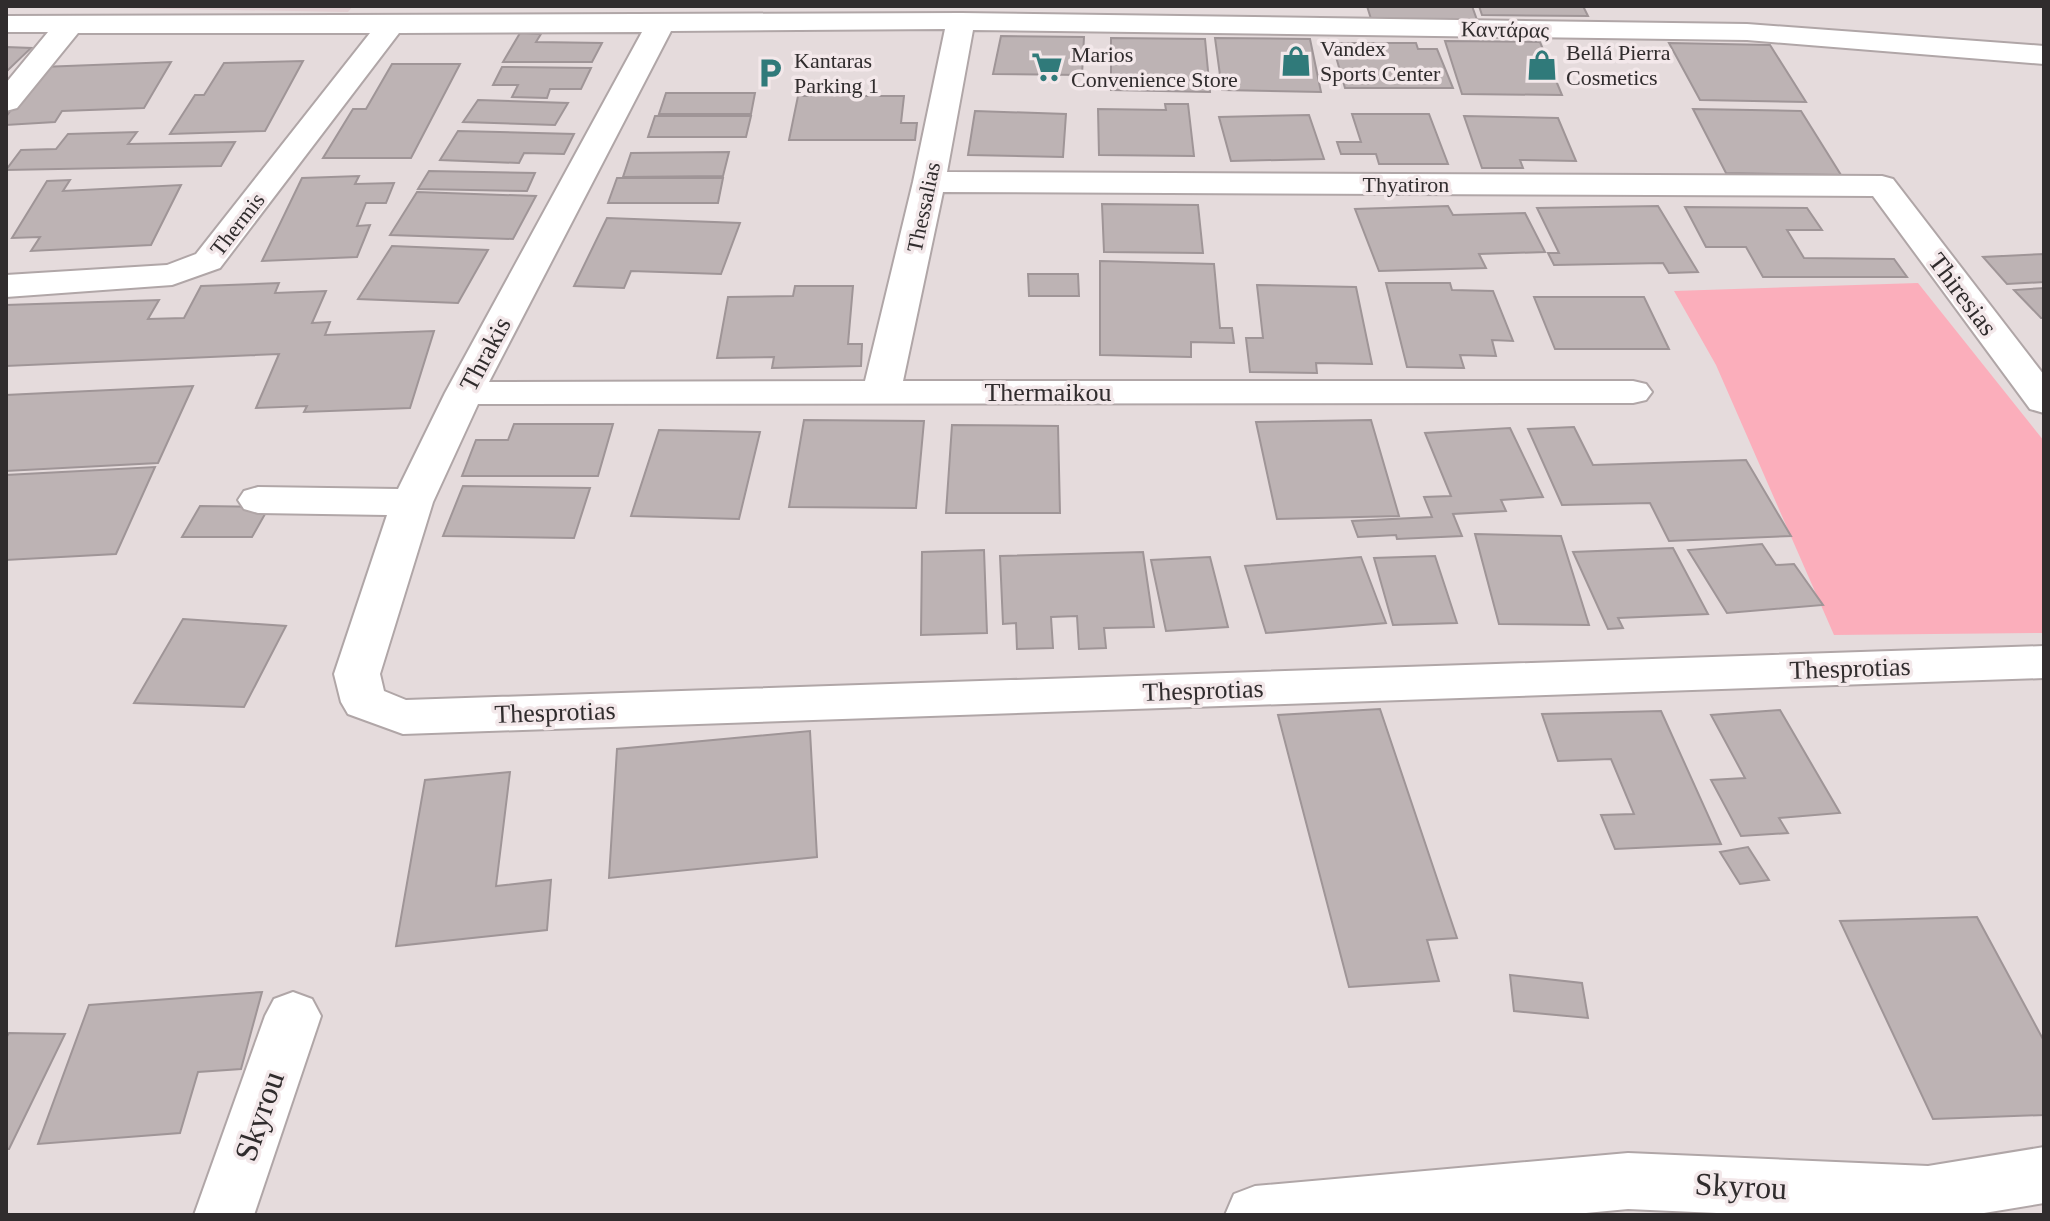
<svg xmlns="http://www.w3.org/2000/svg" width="2050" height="1221" font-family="'Times New Roman',serif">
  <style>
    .built { fill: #e0cdd0 }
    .green { fill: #fbaebb }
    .building { fill: #bdb3b4; stroke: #9f9597; stroke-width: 2 }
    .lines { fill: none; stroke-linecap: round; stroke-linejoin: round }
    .minor-casing { stroke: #b0a6a7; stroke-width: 4 }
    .minor { fill: #fff; fill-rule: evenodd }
    .labels { text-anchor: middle; stroke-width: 7; stroke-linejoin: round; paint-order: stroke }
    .far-street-label { font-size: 22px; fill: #302c2d; stroke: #f3e8ea }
    .far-poi-label { font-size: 22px; fill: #302c2d; stroke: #f3e8ea; text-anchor: start }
    .street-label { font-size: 26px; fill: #302c2d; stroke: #f3e8ea }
    .near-street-label { font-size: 32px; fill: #302c2d; stroke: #f3e8ea }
  </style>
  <rect width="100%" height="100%" fill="#e5dbdc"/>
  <!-- built -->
  <polygon class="built" points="6,6 353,6 348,12"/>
  <!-- green -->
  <polygon class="green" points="1918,283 2044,441 2044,633 1834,635 1716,365 1674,291"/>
  <!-- building -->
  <g class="building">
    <polygon points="1367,6 1472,6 1477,20 1371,19"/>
    <polygon points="1479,6 1583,6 1588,16 1482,15"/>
    <polygon points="520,33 541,34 536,42 602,43 592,62 503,62"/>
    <polygon points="1001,36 1084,37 1082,75 993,74"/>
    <polygon points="1111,38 1205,39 1210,92 1111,90"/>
    <polygon points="1215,38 1310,39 1321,92 1222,90"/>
    <polygon points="1445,41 1540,42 1562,95 1462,94"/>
    <polygon points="1332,43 1416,43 1418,49 1437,49 1453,88 1345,88"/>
    <polygon points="1669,43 1770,45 1806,102 1700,100"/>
    <polygon points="6,47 31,48 6,72"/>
    <polygon points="303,61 265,131 170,134 195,95 204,95 224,63"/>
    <polygon points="171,62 144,108 62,111 55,122 6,125 6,117 41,67"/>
    <polygon points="392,64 460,64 411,158 323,158 353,109 366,109"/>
    <polygon points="502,67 591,68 581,89 550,89 547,98 512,97 518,85 493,85"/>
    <polygon points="666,93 755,93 751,114 659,114"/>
    <polygon points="798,96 904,96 901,123 917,123 915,140 789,140"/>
    <polygon points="478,100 568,103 555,125 463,122"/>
    <polygon points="1165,104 1188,104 1194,156 1099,155 1098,109 1166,110"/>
    <polygon points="1693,109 1801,111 1841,175 1726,173"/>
    <polygon points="975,111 1066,114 1063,157 968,155"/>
    <polygon points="1352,114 1429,114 1448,164 1379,164 1376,154 1341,154 1337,142 1361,142"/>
    <polygon points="1309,115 1324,159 1231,161 1219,117"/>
    <polygon points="655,116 751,116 746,137 648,137"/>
    <polygon points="1464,116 1558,118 1576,161 1520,160 1523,168 1482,168"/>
    <polygon points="458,131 574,134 564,154 524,153 519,163 440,160"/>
    <polygon points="137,132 128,144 235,142 221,166 6,170 21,150 56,149 68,134"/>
    <polygon points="729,152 723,176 623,177 631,153"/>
    <polygon points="429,171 535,173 527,191 418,189"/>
    <polygon points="359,176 355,184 394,183 386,203 366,203 357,226 370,225 357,257 262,261 302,178"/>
    <polygon points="617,178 723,178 718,203 608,203"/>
    <polygon points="70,180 63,191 181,185 151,245 31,251 40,237 12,238 47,181"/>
    <polygon points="417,192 536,196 513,239 390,235"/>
    <polygon points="1102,204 1198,205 1203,253 1104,252"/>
    <polygon points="1448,206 1453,215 1525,213 1545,252 1479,254 1486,268 1379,271 1355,209"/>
    <polygon points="1658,206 1698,272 1669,273 1663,263 1554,265 1548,253 1559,253 1537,208"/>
    <polygon points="1685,207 1807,208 1822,230 1787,230 1804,258 1894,259 1907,277 1763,277 1746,247 1706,247"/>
    <polygon points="607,218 740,223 721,274 631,271 624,288 574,286"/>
    <polygon points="392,246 488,250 458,303 358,299"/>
    <polygon points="2044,254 2044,282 2007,284 1983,257"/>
    <polygon points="1100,261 1214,264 1220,328 1232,328 1234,343 1191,342 1191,357 1100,355"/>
    <polygon points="1028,274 1078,274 1079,296 1029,296"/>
    <polygon points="279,283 275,293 326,291 312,323 330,322 325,335 434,331 410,408 304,412 307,406 256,408 279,354 6,366 6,305 159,300 148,319 184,318 201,286"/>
    <polygon points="1386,283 1450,283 1452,290 1493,291 1513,341 1492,340 1496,356 1460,355 1464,368 1407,367"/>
    <polygon points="1257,285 1356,287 1372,364 1316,363 1317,373 1250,372 1246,338 1263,338"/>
    <polygon points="795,286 853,286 848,344 862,344 861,366 772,368 774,357 717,358 728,297 793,296"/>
    <polygon points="2044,288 2044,318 2041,318 2014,290"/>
    <polygon points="1534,297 1644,297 1669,349 1555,349"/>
    <polygon points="193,386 158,463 6,471 6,395"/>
    <polygon points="804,420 924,421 916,508 789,507"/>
    <polygon points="1371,420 1399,516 1277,519 1256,422"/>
    <polygon points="514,424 613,424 598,476 462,476 476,440 508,440"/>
    <polygon points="952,425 1058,426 1060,513 946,513"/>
    <polygon points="1574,427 1593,465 1746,460 1791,536 1669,541 1650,503 1562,505 1528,429"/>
    <polygon points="1510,428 1543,497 1501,500 1506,511 1453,514 1462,536 1397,539 1396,535 1358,537 1352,521 1432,517 1424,497 1451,496 1425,433"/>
    <polygon points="659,430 760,432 739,519 631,516"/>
    <polygon points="155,467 116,554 6,560 6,475"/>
    <polygon points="463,486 590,488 574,538 443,536"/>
    <polygon points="200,506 269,507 252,537 182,537"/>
    <polygon points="1475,534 1561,536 1589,625 1499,624"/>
    <polygon points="1762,544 1776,565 1794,564 1823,605 1727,613 1688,550"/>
    <polygon points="1673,548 1708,614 1618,618 1623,628 1608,629 1573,552"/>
    <polygon points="984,550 987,633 921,635 922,552"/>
    <polygon points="1143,552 1154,627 1104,628 1106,648 1079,649 1077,616 1051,617 1053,648 1017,649 1016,623 1003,624 1000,556"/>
    <polygon points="1435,556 1457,623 1393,625 1374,558"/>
    <polygon points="1210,557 1228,627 1166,631 1151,560"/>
    <polygon points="1361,557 1386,623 1266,633 1245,566"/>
    <polygon points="183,619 286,626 244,707 134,703"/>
    <polygon points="1380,709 1457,938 1427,940 1439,981 1349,987 1278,715"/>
    <polygon points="1780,710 1840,813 1779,818 1788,833 1741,836 1711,780 1745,778 1711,715"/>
    <polygon points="1661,711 1721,844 1615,849 1601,815 1634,814 1611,759 1558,761 1542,714"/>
    <polygon points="810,731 817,857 609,878 617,749"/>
    <polygon points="510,772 496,886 551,880 547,930 396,946 425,780"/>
    <polygon points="1748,847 1769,880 1740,884 1720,852"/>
    <polygon points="1977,917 2044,1041 2044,1115 1933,1119 1840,921"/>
    <polygon points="1510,975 1582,983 1588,1018 1514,1011"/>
    <polygon points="262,992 241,1069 198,1072 180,1133 38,1144 89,1005"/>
    <polygon points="9,1033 65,1034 9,1149 6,1149 6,1038"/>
  </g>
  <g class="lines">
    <defs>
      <g id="minor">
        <path d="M 961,13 L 1747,24 L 2044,46 L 2044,64 L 1747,40 L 973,30 L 947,172 L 1882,176 L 1893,179 L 2044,375 L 2044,413 L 2030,409 L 1873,196 L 943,192 L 903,381 L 1633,381 L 1646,384 L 1652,392 L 1646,400 L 1633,403 L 478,404 L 433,502 L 380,674 L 384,691 L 406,700 L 2044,646 L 2044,678 L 403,734 L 348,714 L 341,702 L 334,674 L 387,515 L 258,513 L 244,509 L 238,500 L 244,491 L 258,487 L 398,489 L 445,393 L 642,32 L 399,33 L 220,268 L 172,285 L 6,297 L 6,275 L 167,265 L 196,254 L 370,33 L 78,33 L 17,108 L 6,111 L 6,83 L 48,32 L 6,32 L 6,16 ZM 945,29 L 913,182 L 865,381 L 489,382 L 671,31 Z"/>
        <polygon points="293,992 312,999 321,1016 254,1215 194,1215 265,1016 274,999"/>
        <polygon points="2044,1147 2044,1203 1972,1215 1761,1215 1628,1209 1565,1215 1225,1215 1234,1194 1255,1186 1628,1153 1928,1166"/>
      </g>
    </defs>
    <!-- minor casing -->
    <use href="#minor" class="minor-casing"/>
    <!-- minor -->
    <use href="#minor" class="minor"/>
  </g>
  <!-- icons -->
  <defs>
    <symbol id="shop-bare" viewBox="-9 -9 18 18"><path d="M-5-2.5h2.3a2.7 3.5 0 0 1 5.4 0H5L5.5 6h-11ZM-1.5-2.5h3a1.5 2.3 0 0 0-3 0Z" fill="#307a7a" stroke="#f3e8ea" stroke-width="2.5" paint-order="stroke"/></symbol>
    <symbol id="supermarket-bare" viewBox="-9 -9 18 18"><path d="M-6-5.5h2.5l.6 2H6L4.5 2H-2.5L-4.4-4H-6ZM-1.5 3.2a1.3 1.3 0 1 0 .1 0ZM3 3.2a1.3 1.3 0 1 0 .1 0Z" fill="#307a7a" stroke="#f3e8ea" stroke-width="2.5" paint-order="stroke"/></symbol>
    <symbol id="parking-bare" viewBox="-9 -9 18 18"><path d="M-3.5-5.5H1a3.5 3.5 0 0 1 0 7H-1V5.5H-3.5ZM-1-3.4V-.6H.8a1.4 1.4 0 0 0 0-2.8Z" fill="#307a7a" stroke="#f3e8ea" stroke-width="2.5" paint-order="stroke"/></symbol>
  </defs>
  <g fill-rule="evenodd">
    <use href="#shop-bare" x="1274" y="39" width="44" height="44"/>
    <use href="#shop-bare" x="1520" y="43" width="44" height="44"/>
    <use href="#supermarket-bare" x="1025" y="45" width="44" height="44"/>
    <use href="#parking-bare" x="748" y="51" width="44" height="44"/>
  </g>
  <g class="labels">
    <!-- far-street labels -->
    <g class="far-street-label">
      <text transform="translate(1505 29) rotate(1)" y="8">Καντάρας</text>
      <text x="1406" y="192">Thyatiron</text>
      <text transform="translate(923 207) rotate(-78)" y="8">Thessalias</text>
      <text transform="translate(237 224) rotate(-52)" y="8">Thermis</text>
    </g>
    <!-- far-poi labels -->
    <g class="far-poi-label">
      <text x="1320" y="56">Vandex<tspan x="1320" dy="25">Sports Center</tspan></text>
      <text x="1566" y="60">Bellá Pierra<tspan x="1566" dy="25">Cosmetics</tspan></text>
      <text x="1071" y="62">Marios<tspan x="1071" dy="25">Convenience Store</tspan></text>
      <text x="794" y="68">Kantaras<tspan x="794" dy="25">Parking 1</tspan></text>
    </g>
    <!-- street labels -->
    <g class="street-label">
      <text transform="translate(1963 294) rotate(53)" y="9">Thiresias</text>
      <text transform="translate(485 354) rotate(-62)" y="9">Thrakis</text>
      <text x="1048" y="401">Thermaikou</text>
      <text transform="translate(1850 668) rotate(-2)" y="9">Thesprotias</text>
      <text transform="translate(1203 690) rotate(-2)" y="9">Thesprotias</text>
      <text transform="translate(555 712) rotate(-2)" y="9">Thesprotias</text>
    </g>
    <!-- near-street labels -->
    <g class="near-street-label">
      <text transform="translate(259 1116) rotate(-71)" y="11">Skyrou</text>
      <text transform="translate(1741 1186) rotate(3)" y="11">Skyrou</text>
    </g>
  </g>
  <!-- border -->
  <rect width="2050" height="1221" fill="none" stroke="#302c2d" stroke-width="16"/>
</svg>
